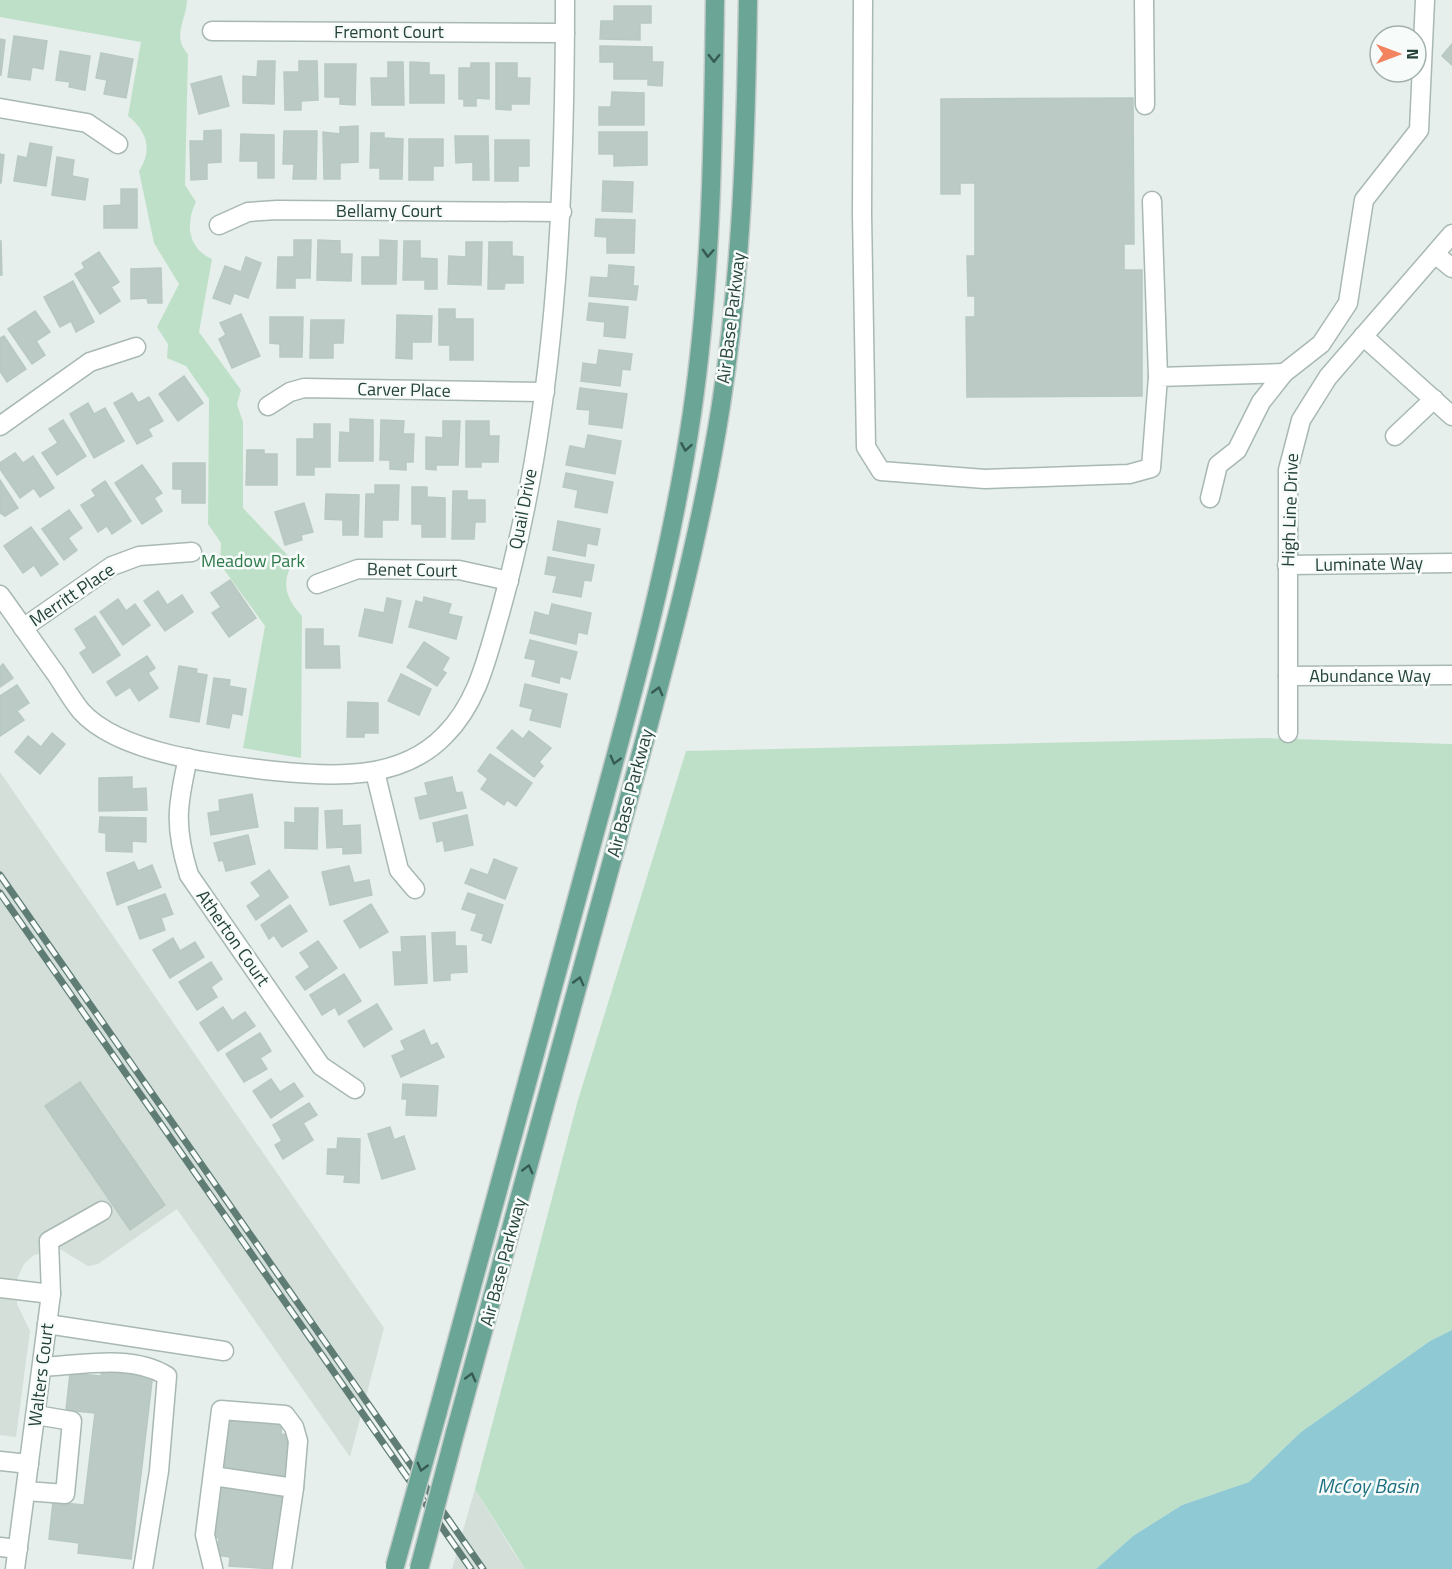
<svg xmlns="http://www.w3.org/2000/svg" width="1452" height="1569" font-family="'Titillium Web',sans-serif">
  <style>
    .built { fill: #d4dfda }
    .green { fill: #bfe0c8 }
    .water { fill: #8ec9d4 }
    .building { fill: #bbcac4; stroke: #b8c9c2; stroke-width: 1.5 }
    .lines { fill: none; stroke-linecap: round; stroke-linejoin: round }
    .minor-casing { stroke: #a8b8b2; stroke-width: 21 }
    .major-casing { stroke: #c2cac8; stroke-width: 21 }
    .minor { stroke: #fff; stroke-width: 18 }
    .major { stroke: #6aa596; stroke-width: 18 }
    .rail-casing { stroke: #5f7d75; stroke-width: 7 }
    .rail { stroke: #f7fbf9; stroke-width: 4.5; stroke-dasharray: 14; stroke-linecap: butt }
    .major-bridge-casing { stroke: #c2cac8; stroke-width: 21; stroke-linecap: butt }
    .major-bridge { stroke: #6aa596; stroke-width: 18 }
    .oneway { stroke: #365b51 }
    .labels { text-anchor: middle; stroke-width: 5; stroke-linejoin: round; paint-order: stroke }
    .street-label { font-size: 18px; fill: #24423a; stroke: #f7fbf9 }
    .park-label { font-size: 18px; fill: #2d7a4b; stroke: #f7fbf9 }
    .water-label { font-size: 20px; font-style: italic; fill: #1c6f80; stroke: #f7fbf9 }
  </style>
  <rect width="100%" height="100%" fill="#e6efeb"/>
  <!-- built -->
  <g class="built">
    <polygon points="0,772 384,1328 350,1457 177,1209 98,1264 88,1266 60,1249 34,1255 24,1264 17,1279 17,1304 30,1331 16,1437 0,1435"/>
    <polygon points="475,1489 512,1550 525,1569 452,1569"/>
  </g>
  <!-- green -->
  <g class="green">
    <path d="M 0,0 L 187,0 C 187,19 171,36 188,54 L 185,185 L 196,202 C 185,224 188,249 212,259 L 199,332 L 241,390 L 237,404 L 243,422 L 243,508 L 294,562 C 280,582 286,599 302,616 L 301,758 L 243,748 L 265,626 L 220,564 L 221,543 L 208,524 L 209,399 L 186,366 L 167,358 L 168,344 L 157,327 L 179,284 L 154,243 L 139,171 C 153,150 147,131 128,116 L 141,42 L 0,17 Z"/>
    <polygon points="1266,738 1452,744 1452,1330 1430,1341 1301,1432 1249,1482 1182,1505 1133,1536 1096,1569 525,1569 475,1489 578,1100 686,751"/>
  </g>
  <!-- water -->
  <polygon class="water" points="1452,1330 1452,1569 1096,1569 1133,1536 1182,1505 1249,1482 1301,1432 1430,1341"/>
  <!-- building -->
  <g class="building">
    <polygon points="614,6 651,6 651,23 640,23 640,40 600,39 601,21 614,21"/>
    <polygon points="14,36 47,41 43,69 32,67 30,80 8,77"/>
    <polygon points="0,39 5,40 1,75 0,75"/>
    <polygon points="1452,44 1452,65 1442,56"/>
    <polygon points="600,46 652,47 652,62 663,62 662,86 648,85 648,79 614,79 614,62 600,62"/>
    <polygon points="60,51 90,56 85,90 69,87 70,82 56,80"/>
    <polygon points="101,53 133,59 126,98 104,94 107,80 96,78"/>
    <polygon points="258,61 275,61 274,104 243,103 243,76 257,77"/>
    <polygon points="299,61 317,61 318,100 301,101 301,110 285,110 284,72 299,72"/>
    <polygon points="388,62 403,62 404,105 372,105 371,78 388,78"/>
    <polygon points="410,62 429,63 429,75 444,75 444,103 410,103"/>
    <polygon points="471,63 489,63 489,99 476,98 476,106 464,106 464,99 459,99 459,68 471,68"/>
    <polygon points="496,63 517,63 517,78 530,78 529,104 511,104 511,110 496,109"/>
    <polygon points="325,64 356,64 355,105 340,104 340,97 325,97"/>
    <polygon points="221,76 229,106 199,114 191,84"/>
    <polygon points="612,92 644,93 644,125 599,125 599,107 611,107"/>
    <polygon points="1133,98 1134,244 1124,244 1124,270 1142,270 1142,396 967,397 966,317 975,317 975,296 968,296 967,256 975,256 975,183 960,183 960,194 941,194 941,99"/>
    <polygon points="358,126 358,162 340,163 340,179 324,179 323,132 340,134 340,127"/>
    <polygon points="221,130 221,162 207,163 207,179 191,180 190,141 204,141 204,131"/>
    <polygon points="284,131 317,131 316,179 293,179 294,164 283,164"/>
    <polygon points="599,132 647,132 647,165 614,166 614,154 599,154"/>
    <polygon points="371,133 384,133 384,138 403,139 402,179 380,179 380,168 370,168"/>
    <polygon points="241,134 274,135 274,178 258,178 258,161 240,161"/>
    <polygon points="455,136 488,136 489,180 473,180 473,162 456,163"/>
    <polygon points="409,139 443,139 443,166 433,166 433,180 409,180"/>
    <polygon points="495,140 529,140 529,166 518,166 518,181 495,181"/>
    <polygon points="30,143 52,147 46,186 14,181 18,156 27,158"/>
    <polygon points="0,154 4,155 1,183 0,183"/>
    <polygon points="57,157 74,160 72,176 88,179 85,200 52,195"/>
    <polygon points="603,181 633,182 632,212 602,211"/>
    <polygon points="121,189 137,189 137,228 104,228 104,206 121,205"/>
    <polygon points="596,219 635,220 634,253 607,253 607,237 595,236"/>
    <polygon points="294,240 311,240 310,278 295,278 295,288 277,288 278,257 294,257"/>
    <polygon points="318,240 340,241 340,254 352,254 351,281 317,280"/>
    <polygon points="380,240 397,241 396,284 362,284 362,257 380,257"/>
    <polygon points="0,241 1,241 2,275 0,275"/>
    <polygon points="404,241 420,241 420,258 437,259 437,289 425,289 425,280 403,280"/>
    <polygon points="466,242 482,242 481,285 448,284 449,256 466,257"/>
    <polygon points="489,242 512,242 512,256 523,257 523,283 505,283 504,289 488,289"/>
    <polygon points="99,252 119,282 111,287 120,301 100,314 75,274 85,268 82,263"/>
    <polygon points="246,257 261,263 248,298 234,293 230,304 213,298 225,266 241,272"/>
    <polygon points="609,265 634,267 633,286 638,286 636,300 589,296 591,277 608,278"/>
    <polygon points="161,268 162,303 148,303 147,298 131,299 131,269"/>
    <polygon points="73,281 94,322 76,332 71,321 60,327 44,297"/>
    <polygon points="589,303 628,307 625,338 604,336 605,322 587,320"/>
    <polygon points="439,309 455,309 455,319 473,319 473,360 450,360 450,345 439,345"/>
    <polygon points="35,311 50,332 36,341 45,355 32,364 8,329"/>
    <polygon points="241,314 260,356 232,368 219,339 226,335 220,323"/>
    <polygon points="397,315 432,316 431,342 412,342 412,359 396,358"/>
    <polygon points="270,317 303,317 302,357 280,357 280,344 270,343"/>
    <polygon points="311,320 344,320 343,343 333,343 333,358 310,358"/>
    <polygon points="4,336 26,369 7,382 0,371 0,338"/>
    <polygon points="599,350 632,354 630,370 622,369 620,386 581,381 583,363 597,365"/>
    <polygon points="184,376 203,403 178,421 159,394"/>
    <polygon points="580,388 627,394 622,428 589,424 590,410 577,409"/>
    <polygon points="132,393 138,403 149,397 163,421 148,429 152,436 137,444 114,403"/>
    <polygon points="88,403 94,414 105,408 124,441 94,458 70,414"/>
    <polygon points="350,419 373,420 373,461 339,461 340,432 350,433"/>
    <polygon points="63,420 86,456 57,475 42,453 58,443 49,429"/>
    <polygon points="381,420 404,421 403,434 414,434 413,462 406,462 406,470 390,469 390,460 380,460"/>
    <polygon points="443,421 460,421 458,465 436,465 436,470 426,469 426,437 443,438"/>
    <polygon points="466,421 489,421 489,436 499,436 498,462 481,462 481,467 466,467"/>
    <polygon points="314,424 330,424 330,467 314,467 314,475 297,475 297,439 314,439"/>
    <polygon points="588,435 621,441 615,474 566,465 570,446 585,449"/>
    <polygon points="247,450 264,450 264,454 277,454 277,485 246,485"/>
    <polygon points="15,453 23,463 33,456 54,488 40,497 34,488 20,498 0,469 0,463"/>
    <polygon points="173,463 205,463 205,503 182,503 182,489 173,489"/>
    <polygon points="142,465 162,493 154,498 162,511 142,524 115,483"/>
    <polygon points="566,473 613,482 607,513 575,507 578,490 563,487"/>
    <polygon points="0,480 18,508 5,516 0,513"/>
    <polygon points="105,481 131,521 112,534 107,526 98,532 81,505 96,496 92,490"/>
    <polygon points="375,485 399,485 398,520 382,520 382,537 365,537 366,494 375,494"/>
    <polygon points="412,487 427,487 427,497 445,498 445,537 422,537 422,524 412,524"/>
    <polygon points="453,491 467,491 467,500 485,500 485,522 475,522 474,539 452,539"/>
    <polygon points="326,494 359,495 358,535 343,535 343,520 325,519"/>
    <polygon points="304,503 313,532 301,535 302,540 285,545 275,512"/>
    <polygon points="69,510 82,528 68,538 77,550 64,560 42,529"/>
    <polygon points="558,521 600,529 597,545 587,543 585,556 553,550"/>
    <polygon points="31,527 58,564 41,576 34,565 23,573 4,546"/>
    <polygon points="548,557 594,565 591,581 584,580 581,597 553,592 557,576 545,574"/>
    <polygon points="230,580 256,618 229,637 212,613 221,607 211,593"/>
    <polygon points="158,591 167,605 182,595 193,612 165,631 144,601"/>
    <polygon points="424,597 451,604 448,614 462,617 456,639 409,627 416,601 423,603"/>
    <polygon points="387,598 401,601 392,643 359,636 365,609 384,613"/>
    <polygon points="118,599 126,611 135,604 150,625 123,645 100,612"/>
    <polygon points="552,604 591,613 587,634 578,632 576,644 530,633 535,612 549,616"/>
    <polygon points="95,616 120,655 93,673 80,653 87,648 75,629"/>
    <polygon points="306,629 323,629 323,646 339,646 340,668 306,668"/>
    <polygon points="530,640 577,652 570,679 560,676 559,683 532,676 536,660 525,658"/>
    <polygon points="424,642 449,658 442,670 446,673 437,686 407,667"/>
    <polygon points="147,656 155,668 148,673 158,688 139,701 130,687 116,696 107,682"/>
    <polygon points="3,664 13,678 0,687 0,667"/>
    <polygon points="179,666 197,669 196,673 207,675 199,722 170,717"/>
    <polygon points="401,674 431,689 419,715 388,701"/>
    <polygon points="214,678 230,680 229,686 246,689 242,715 232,713 229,728 207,724"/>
    <polygon points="525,684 567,694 560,727 530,720 533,709 520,706"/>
    <polygon points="17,685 29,703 17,711 24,720 0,736 0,696"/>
    <polygon points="348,702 378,703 378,733 364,733 364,737 347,737"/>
    <polygon points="512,730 523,739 529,731 551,748 539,762 543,766 534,777 497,748"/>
    <polygon points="52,733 65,744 40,774 15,752 28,736 41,747"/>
    <polygon points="490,754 532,783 516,806 507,800 504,805 481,789 488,779 478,771"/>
    <polygon points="132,777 132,789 146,788 147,810 99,811 99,778"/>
    <polygon points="452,777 456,793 462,792 466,808 420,819 415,798 428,795 425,783"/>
    <polygon points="252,794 258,827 211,835 208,813 220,811 219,800"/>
    <polygon points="295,808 318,808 317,849 285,848 285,822 295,823"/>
    <polygon points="342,810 342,826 360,825 361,853 343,854 343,847 327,848 325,811"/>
    <polygon points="467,815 473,845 445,851 443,840 437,842 433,823"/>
    <polygon points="100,817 146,818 146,842 132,841 132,852 106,851 106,833 99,832"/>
    <polygon points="248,835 255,864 226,871 223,860 219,861 214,843"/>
    <polygon points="494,859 517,868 505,899 465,883 471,869 488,875"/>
    <polygon points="134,862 138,871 152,865 161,887 117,905 107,873"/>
    <polygon points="349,866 354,883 369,880 372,895 330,905 322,872"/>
    <polygon points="269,870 288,897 256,920 247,906 261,896 251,883"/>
    <polygon points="468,893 503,905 491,943 482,940 484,934 471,930 477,914 462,909"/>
    <polygon points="165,894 173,914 161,918 165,930 140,939 128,907"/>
    <polygon points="371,904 388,932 360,948 344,921"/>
    <polygon points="290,905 307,931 282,947 274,935 269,939 261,925"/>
    <polygon points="455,932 455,946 466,946 467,972 450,973 450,980 434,981 432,933"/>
    <polygon points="425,936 427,983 395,985 393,952 402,952 401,937"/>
    <polygon points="173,938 180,951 195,942 204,957 170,978 153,950"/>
    <polygon points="318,941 337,968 305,990 296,977 310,967 300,953"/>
    <polygon points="211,962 222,979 211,987 217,997 197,1010 179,982"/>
    <polygon points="344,974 361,1001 339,1015 335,1007 322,1015 310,995"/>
    <polygon points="377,1004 392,1029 364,1047 348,1021"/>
    <polygon points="223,1007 232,1021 245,1012 255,1026 218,1051 200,1023"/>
    <polygon points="424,1030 431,1046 437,1043 444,1057 401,1077 392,1056 405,1050 401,1041"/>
    <polygon points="260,1033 271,1051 260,1058 267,1069 244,1082 226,1054"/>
    <polygon points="271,1079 280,1092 294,1083 303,1096 271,1118 253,1091"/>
    <polygon points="80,1082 165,1205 130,1230 45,1106"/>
    <polygon points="403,1084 438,1086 436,1116 406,1115 407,1099 402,1099"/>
    <polygon points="309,1103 317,1115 303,1123 313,1140 283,1159 275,1145 282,1141 273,1125"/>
    <polygon points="390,1127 394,1140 404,1136 415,1169 382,1179 368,1134"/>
    <polygon points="338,1138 360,1139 359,1183 344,1182 345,1175 327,1174 328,1149 337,1149"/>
    <polygon points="102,1368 153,1373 131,1559 78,1553 79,1543 49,1539 53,1502 84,1505 95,1413 66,1410 70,1373 101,1376"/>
    <polygon points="229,1417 282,1423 281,1434 291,1435 286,1478 223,1471"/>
    <polygon points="220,1484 283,1490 275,1569 229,1566 230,1557 217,1555 219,1538 214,1537"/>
  </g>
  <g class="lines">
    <defs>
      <g id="minor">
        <polyline points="863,0 862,214 866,447 881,471 985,479 1129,474 1151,468 1158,377 1284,373"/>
        <polyline points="1144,0 1145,105"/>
        <polyline points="212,31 565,33"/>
        <polyline points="0,108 87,123 118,144"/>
        <polyline points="1152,201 1158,377"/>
        <polyline points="219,225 248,212 277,210 562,212"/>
        <polyline points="1435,254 1452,268"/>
        <polyline points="1363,336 1452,416"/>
        <polyline points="268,406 290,392 304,388 545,392"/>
        <polyline points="0,426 90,362 136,347"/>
        <polyline points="1395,436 1434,399"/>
        <polyline points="1210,498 1218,465 1237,450 1261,402 1284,373 1321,344 1348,303 1364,200 1419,130 1425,0"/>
        <polyline points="1287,565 1452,563"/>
        <polyline points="317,584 358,569 459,570 509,581"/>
        <path d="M 0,595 C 19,621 37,648 56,674 C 64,686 72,700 81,711 C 119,754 220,765 275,771 C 333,777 401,781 445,735 C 478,702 487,657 500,613 C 556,414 565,206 565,0"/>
        <polyline points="23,628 112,566 139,556 192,552"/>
        <polyline points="1288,676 1452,675"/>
        <polyline points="1288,733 1288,470 1301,420 1328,377 1452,234"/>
        <path d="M 188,758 C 177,806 174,827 189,875 L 321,1066 L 355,1089"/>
        <polyline points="375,772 399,870 415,889"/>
        <polyline points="0,1288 51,1294"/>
        <polyline points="47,1324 224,1351"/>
        <path d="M 42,1367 C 81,1365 132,1354 167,1376 L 159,1471 L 143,1569"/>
        <polyline points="0,1461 29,1464"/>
        <polyline points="213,1476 294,1488"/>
        <polyline points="26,1491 65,1494 72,1421 36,1415"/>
        <polyline points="0,1547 18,1549"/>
        <polyline points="213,1568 205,1535 221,1410 285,1415 294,1427 298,1441 294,1488 282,1569"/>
        <polyline points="15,1569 51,1294 49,1241 102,1211"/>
      </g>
      <g id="major">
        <path d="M 438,1411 C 487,1226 538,1042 588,858 C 628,711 670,564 692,413 C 712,276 713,138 715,0"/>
        <path d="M 455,1433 C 508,1241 561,1049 613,857 C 653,707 697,558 721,405 C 742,270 746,136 748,0"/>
      </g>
    </defs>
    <!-- minor casing -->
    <use href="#minor" class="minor-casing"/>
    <!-- major casing -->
    <use href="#major" class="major-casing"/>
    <!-- minor -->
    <use href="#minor" class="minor"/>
    <!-- major -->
    <use href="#major" class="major"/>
    <defs>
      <g id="rail">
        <polyline points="0,875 483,1569"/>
        <polyline points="0,893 471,1569"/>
      </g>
    </defs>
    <!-- rail casing -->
    <use href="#rail" class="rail-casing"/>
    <!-- rail -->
    <use href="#rail" class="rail"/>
    <defs>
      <g id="major-bridge">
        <polyline points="395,1566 438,1411"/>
        <polyline points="419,1569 455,1433"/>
      </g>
    </defs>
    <!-- major-bridge casing -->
    <use href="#major-bridge" class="major-bridge-casing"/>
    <!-- major-bridge -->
    <use href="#major-bridge" class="major-bridge"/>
  </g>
  <!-- one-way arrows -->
  <defs><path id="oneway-chevron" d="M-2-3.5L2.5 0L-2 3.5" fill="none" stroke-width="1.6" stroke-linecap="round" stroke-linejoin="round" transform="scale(1.5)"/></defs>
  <g class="oneway">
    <use href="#oneway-chevron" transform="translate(714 58) rotate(91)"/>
    <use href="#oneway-chevron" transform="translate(708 253) rotate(93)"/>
    <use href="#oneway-chevron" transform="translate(686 447) rotate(100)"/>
    <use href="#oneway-chevron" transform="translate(658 691) rotate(-75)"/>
    <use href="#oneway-chevron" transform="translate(615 760) rotate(105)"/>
    <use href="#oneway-chevron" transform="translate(579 981) rotate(-75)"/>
    <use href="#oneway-chevron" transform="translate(528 1169) rotate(-75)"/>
    <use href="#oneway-chevron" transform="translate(471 1377) rotate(-75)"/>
    <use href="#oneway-chevron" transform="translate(422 1467) rotate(105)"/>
  </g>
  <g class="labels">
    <!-- street labels -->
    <g class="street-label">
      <text x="389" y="38">Fremont Court</text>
      <text x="389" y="217">Bellamy Court</text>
      <text transform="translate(731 318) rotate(-83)" y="6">Air Base Parkway</text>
      <text transform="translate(404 390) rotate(1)" y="6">Carver Place</text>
      <text transform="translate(523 509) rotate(-79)" y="6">Quail Drive</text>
      <text transform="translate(1290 510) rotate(-88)" y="6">High Line Drive</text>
      <text transform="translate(1369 564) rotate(-1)" y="6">Luminate Way</text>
      <text transform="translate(412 570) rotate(1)" y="6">Benet Court</text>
      <text transform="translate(72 595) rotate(-34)" y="6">Merritt Place</text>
      <text x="1370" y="682">Abundance Way</text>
      <text transform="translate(630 793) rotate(-75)" y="6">Air Base Parkway</text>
      <text transform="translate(233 938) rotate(55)" y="6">Atherton Court</text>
      <text transform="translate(503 1262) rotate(-75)" y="6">Air Base Parkway</text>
      <text transform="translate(41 1375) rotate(-83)" y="6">Walters Court</text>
    </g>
    <!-- park labels -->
    <g class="park-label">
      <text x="253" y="567">Meadow Park</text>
    </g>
    <!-- water labels -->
    <g class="water-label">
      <text x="1368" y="1493">McCoy Basin</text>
    </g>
  </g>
  <!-- north arrow -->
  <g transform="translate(1398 54) rotate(90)"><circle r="28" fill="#f7fbf9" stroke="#a3b1ad" stroke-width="1.5"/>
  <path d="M0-4.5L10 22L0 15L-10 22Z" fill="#f4845f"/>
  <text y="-9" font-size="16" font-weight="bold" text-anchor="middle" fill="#24423a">N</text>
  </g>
</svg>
